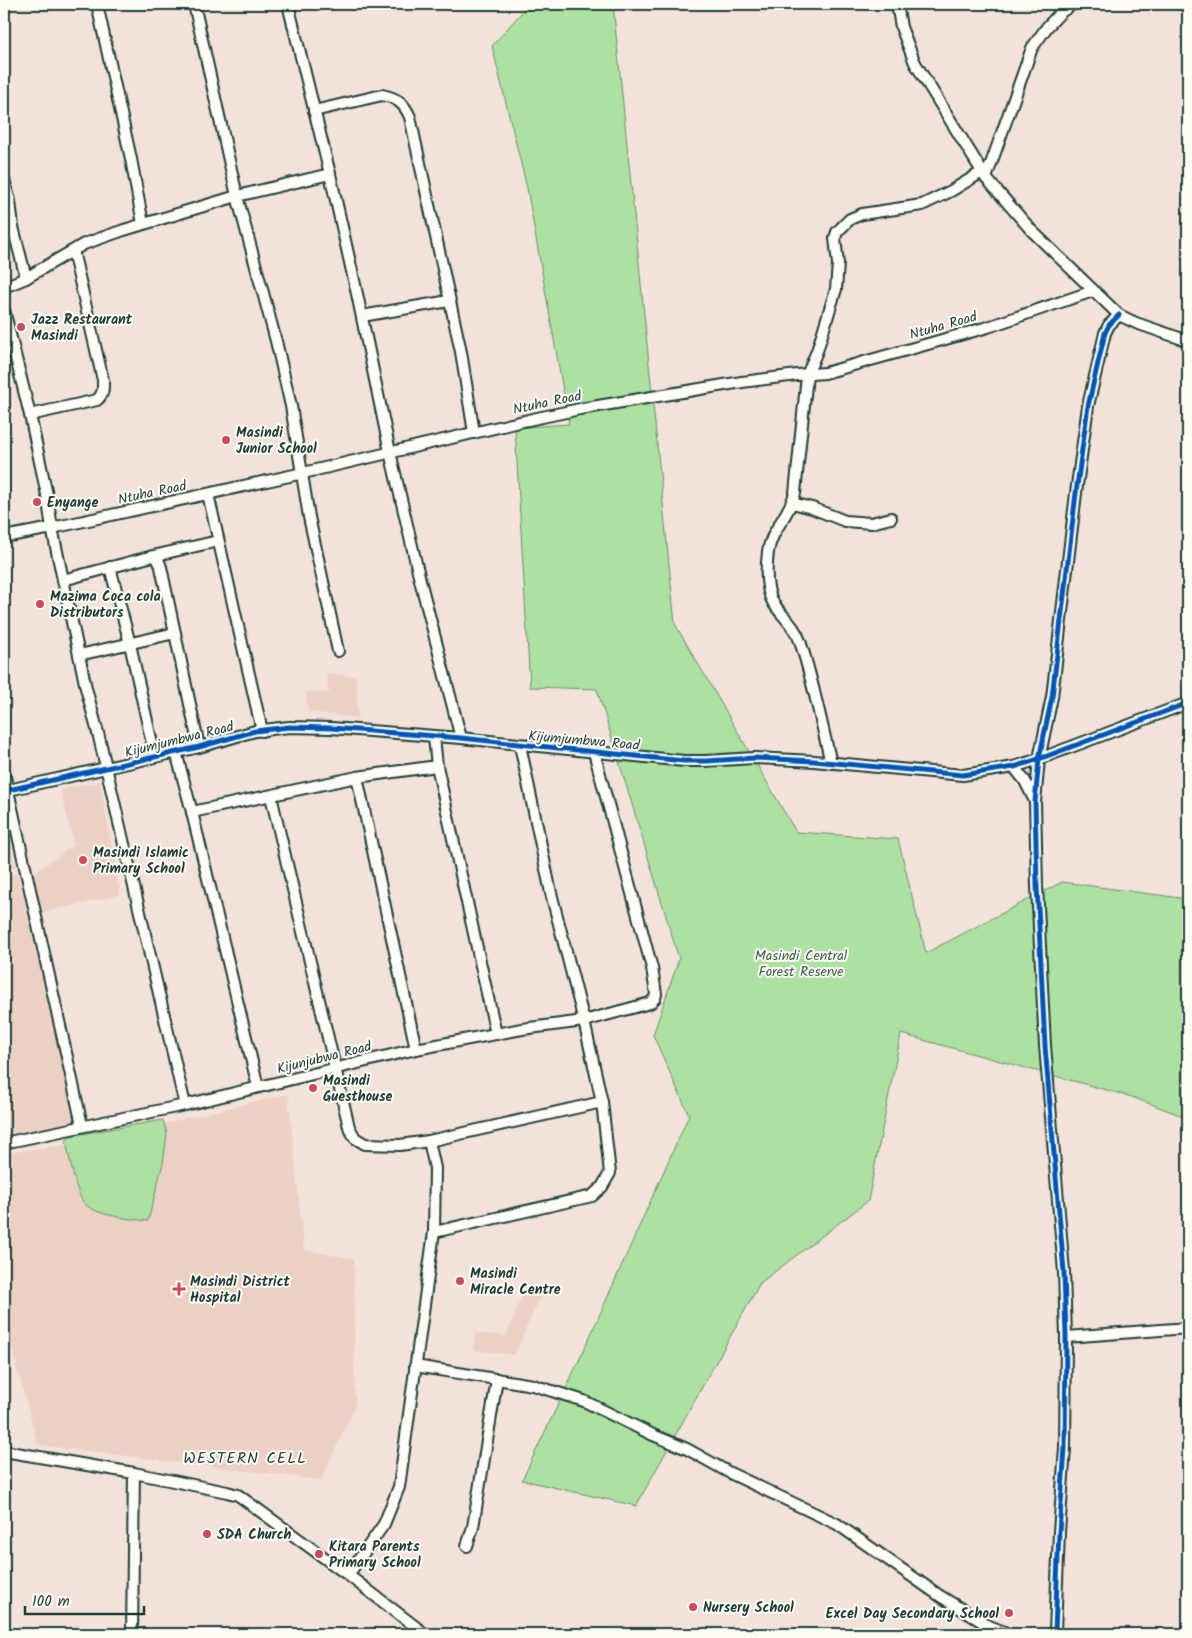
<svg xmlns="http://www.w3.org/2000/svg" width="1192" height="1638" font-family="Kalam,sans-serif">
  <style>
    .built { fill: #ecd0c4 }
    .green { fill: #ade1a2; stroke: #668f6b }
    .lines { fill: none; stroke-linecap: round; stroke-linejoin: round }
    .minor-casing { stroke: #1f3d34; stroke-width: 14 }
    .minor { stroke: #fdfcf7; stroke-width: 10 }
    .cycleway-casing { stroke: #fdfcf7; stroke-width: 8 }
    .cycleway { stroke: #0057b8; stroke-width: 5 }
    .poi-dot { fill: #d1495b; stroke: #fdfcf7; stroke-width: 2 }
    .labels { text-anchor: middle; stroke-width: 4; stroke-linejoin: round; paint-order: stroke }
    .poi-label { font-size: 14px; font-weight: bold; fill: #1f3d34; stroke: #fdfcf7; text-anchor: start }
    .street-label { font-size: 14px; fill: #1f3d34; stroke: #fdfcf7 }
    .park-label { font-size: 14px; fill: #3b5e4a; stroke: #fdfcf7 }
    .quarter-label { font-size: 16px; letter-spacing: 1px; fill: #1f3d34; stroke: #fdfcf7 }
  </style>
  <rect width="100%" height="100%" fill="#f3e2d9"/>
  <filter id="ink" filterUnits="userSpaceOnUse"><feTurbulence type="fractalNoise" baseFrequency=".02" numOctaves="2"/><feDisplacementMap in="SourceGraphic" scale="10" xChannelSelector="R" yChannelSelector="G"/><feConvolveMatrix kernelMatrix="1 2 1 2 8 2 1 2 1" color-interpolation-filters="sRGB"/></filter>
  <g filter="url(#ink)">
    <!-- built -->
    <g class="built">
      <polygon points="326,674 356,676 358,718 308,712 306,692 329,693"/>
      <polygon points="100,781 120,895 39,913 31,875 74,845 60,790"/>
      <polygon points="4,815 15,867 4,869"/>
      <polygon points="18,874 77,1125 4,1135 4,876"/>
      <polygon points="288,1094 304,1250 354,1259 355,1406 321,1480 38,1445 4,1319 4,1153 81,1143"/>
      <polygon points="526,1284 543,1291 514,1355 473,1350 476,1333 506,1336"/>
    </g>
    <!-- green -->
    <g class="green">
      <polygon points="529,4 613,4 675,624 796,832 898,839 926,953 1062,882 1188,899 1188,1118 1132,1097 901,1034 868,1201 760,1283 636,1506 522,1480 583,1352 689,1115 653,1035 679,959 597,689 530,687 515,428 569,424 527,188 492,46"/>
      <path d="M 163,1120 L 167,1134 L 163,1163 L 148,1221 C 131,1219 97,1216 85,1204 C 76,1196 69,1155 66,1141 L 70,1136 Z"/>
    </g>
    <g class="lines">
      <defs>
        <g id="minor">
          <polyline points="97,4 131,159 143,224"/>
          <polyline points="194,4 237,196 276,341 291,406 309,517 338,651"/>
          <polyline points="288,4 330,174 356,289 390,452 420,580 461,738"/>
          <polyline points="897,4 901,27 915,63 986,178 1032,231 1119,315 1136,323 1188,341"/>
          <path d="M 314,111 L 382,95 C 397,98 404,103 410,117 L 461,352 L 474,433"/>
          <polyline points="986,178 1032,48 1047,27 1061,12 1073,4"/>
          <polyline points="4,180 10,201 13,227 26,278"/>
          <polyline points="4,287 26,278 84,244 124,230 237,196 330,174"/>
          <polyline points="4,310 30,415 47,495 52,528 86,688 99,737 185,1105"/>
          <polyline points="362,316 449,301"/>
          <path d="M 30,415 L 97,400 C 104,394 103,388 103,380 L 73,251"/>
          <polyline points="208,494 262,731"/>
          <polyline points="792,503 812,508 845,521 871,523 891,518"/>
          <polyline points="4,537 52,528 303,473 528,420 580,409 742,382 797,375 825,373 988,327 1093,291"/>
          <polyline points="153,556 218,541"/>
          <polyline points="110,567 130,644 155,757"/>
          <polyline points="63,580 153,556 158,559 161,567 199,747"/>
          <polyline points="79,655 175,633"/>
          <polyline points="434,737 437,766 496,1034"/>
          <polyline points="176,752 192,812 258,1087"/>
          <path d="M 831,763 C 821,722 813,681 800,641 C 795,626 783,617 774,604 C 765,590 766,568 768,552 C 771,530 790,514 795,493 L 807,375 L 817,351 L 836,289 L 838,264 L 835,238 L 837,232 L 850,219 L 862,214 L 922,205 L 951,191 L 982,172"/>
          <polyline points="1014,767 1025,781 1035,801"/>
          <polyline points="4,772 82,1125"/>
          <polyline points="357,777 416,1049"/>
          <polyline points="4,791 199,747 255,731 289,727 331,728 461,738 684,761 706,761 754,758 814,761 963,775 1014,767 1039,759 1188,703"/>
          <polyline points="271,796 349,1127 355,1138 365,1144 400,1145 429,1141 435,1168 434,1232 399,1487 384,1524 348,1575"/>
          <polyline points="192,812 357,777 437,766"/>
          <polyline points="429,1141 602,1102"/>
          <polyline points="4,1143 185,1105 416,1049 522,1029 584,1021 650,1003 655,998 656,994 652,968 594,752"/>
          <polyline points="434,1232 592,1196 602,1187 610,1173 602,1102 584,1021 551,893 520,745"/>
          <polyline points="1066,1337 1188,1328"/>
          <polyline points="415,1366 533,1385 584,1401 653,1435 687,1449 730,1473 837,1524 940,1596 989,1626 1009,1634"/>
          <polyline points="4,1451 134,1473 227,1492 238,1495 348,1575 425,1634"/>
          <polyline points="467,1546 473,1527 497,1379"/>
          <polyline points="132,1634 134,1473"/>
          <polyline points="1057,1634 1055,1631 1059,1532 1065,1448 1066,1337 1064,1272 1045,1046 1037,886 1035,802 1039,759 1052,697 1076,493 1088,406 1105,333 1109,325 1119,315"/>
        </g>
      </defs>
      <!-- minor casing -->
      <use href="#minor" class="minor-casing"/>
      <!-- minor -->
      <use href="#minor" class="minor"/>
      <defs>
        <g id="cycleway">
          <polyline points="4,791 199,747 255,731 289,727 331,728 461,738 684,761 706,761 754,758 814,761 963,775 1014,767 1039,759 1188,703"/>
          <polyline points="1057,1634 1055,1631 1059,1532 1065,1448 1066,1337 1064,1272 1045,1046 1037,886 1035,802 1039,759 1052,697 1076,493 1088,406 1105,333 1109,325 1119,315"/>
        </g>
      </defs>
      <!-- cycleway casing -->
      <use href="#cycleway" class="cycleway-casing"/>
      <!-- cycleway -->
      <use href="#cycleway" class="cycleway"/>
    </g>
  </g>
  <!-- markers -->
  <g class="poi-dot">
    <circle cx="21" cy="327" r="5"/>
    <circle cx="226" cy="440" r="5"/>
    <circle cx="37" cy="502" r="5"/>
    <circle cx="40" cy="604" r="5"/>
    <circle cx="83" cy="860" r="5"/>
    <circle cx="313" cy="1088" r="5"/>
    <circle cx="460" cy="1281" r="5"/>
    <path d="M176.5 1281.5h5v5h5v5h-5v5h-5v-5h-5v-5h5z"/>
    <circle cx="207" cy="1534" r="5"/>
    <circle cx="319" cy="1554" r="5"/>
    <circle cx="693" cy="1607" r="5"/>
    <circle cx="1009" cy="1613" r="5"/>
  </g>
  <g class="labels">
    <!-- poi labels -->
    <g class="poi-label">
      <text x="31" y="324">Jazz Restaurant<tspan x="31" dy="16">Masindi</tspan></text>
      <text x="236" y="437">Masindi<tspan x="236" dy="16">Junior School</tspan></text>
      <text x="47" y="507">Enyange</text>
      <text x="50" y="601">Mazima Coca cola<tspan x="50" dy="16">Distributors</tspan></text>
      <text x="93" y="857">Masindi Islamic<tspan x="93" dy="16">Primary School</tspan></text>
      <text x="323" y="1085">Masindi<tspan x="323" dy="16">Guesthouse</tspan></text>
      <text x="470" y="1278">Masindi<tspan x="470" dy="16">Miracle Centre</tspan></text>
      <text x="190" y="1286">Masindi District<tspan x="190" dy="16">Hospital</tspan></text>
      <text x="217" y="1539">SDA Church</text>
      <text x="329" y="1551">Kitara Parents<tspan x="329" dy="16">Primary School</tspan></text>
      <text x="703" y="1612">Nursery School</text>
      <text x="999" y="1618" text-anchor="end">Excel Day Secondary School</text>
    </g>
    <!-- street labels -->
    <g class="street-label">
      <text transform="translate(943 325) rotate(-16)" y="5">Ntuha Road</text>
      <text transform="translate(547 402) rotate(-12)" y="5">Ntuha Road</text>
      <text transform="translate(152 492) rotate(-12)" y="5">Ntuha Road</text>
      <text transform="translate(179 739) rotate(-14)" y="5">Kijumjumbwa Road</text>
      <text transform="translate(584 740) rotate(5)" y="5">Kijumjumbwa Road</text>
      <text transform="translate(324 1057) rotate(-14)" y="5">Kijunjubwa Road</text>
    </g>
    <!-- park labels -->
    <g class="park-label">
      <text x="801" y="960">Masindi Central<tspan x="801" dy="16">Forest Reserve</tspan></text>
    </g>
    <!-- quarter labels -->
    <g class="quarter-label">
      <text x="245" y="1463">WESTERN CELL</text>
    </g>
  </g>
  <!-- margin -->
  <rect width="1192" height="1638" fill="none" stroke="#fdfcf7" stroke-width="20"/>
  <rect x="10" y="10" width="1172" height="1618" fill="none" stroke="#1f3d34" stroke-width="2" filter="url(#ink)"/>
  <!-- scale -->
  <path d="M25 1606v8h119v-8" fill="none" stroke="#1f3d34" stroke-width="2.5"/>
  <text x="32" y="1606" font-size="15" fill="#1f3d34" stroke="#fdfcf7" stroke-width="4" paint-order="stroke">100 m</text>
</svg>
